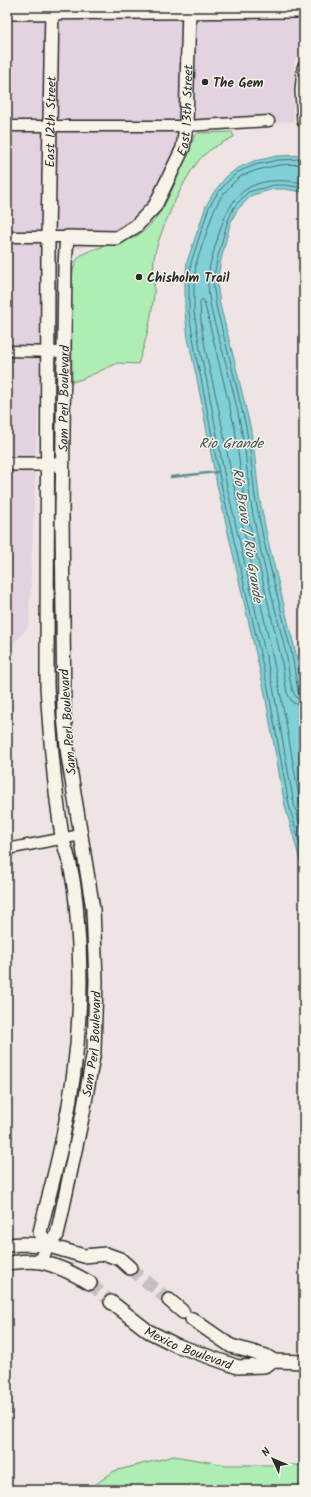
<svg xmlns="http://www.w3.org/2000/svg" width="311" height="1497" font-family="Kalam,sans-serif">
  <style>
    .built { fill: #e3d2df }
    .green { fill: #aeedb4; stroke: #6c8c70 }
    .water { fill: #7fd1d7; stroke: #5d8f92 }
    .pier { fill: #eee4e4 }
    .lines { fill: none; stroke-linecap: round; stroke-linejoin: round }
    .shore { stroke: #4d6d70; stroke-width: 1 }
    .stream { stroke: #5d8f92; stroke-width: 2.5 }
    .major-tunnel { stroke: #c7bfbf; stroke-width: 13; stroke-dasharray: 13 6; stroke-linecap: butt }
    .minor-casing { stroke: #2b2b2b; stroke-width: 13 }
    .major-casing { stroke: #2b2b2b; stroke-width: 16 }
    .minor { stroke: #f7f3e8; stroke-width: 10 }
    .major { stroke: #f7f3e8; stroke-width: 13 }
    .poi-dot { fill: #2b2b2b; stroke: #f7f3e8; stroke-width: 1.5 }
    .labels { text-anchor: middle; stroke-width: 3; stroke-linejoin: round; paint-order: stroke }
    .poi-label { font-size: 13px; font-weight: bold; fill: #2b2b2b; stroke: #f7f3e8; text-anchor: start }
    .street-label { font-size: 13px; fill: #2b2b2b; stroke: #f7f3e8 }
    .water-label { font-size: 14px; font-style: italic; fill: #405456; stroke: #f7f3e8 }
  </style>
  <rect width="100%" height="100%" fill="#eee4e4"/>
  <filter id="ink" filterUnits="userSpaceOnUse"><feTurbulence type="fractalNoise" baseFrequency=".025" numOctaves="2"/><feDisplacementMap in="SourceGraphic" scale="8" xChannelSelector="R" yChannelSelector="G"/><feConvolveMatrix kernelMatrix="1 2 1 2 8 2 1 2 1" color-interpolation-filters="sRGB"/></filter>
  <g filter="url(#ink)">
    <!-- built -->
    <g class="built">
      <polygon points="7,7 304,7 304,40 294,62 293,121 193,130 169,192 142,226 102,243 76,249 73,258 64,352 7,350"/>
      <polygon points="7,358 40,358 29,626 7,651"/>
    </g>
    <!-- green -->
    <g class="green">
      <path d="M 232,132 L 234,137 C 223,142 211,148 203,156 C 185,173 161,229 155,253 C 152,266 155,280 154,293 C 152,317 146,341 138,364 L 118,363 L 82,379 L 72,382 L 71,290 L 73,270 L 76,261 L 81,255 L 87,252 C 103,245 120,244 135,237 C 165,222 181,166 194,137 L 198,133 Z"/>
      <polygon points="174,1456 227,1465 304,1465 304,1490 88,1490 114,1471"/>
    </g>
    <!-- water -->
    <polygon class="water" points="304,155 304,192 284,189 274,189 252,195 237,210 230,224 221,260 217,282 220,305 235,363 250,426 254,450 259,496 268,541 296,654 304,701 304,875 285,806 264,689 216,480 198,384 188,338 185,313 185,283 187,262 206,206 214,192 226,177 236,169 254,161 278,156"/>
    <!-- pier -->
    <polygon class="pier" points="298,153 304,153 304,186 300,167"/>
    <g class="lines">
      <!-- shore -->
      <g class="shore">
        <polyline points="304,159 278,160 255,165 238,172 229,180 217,194 209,207 191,263 189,283 189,312 196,356 202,383 220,479 268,688 289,805 304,859"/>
        <polyline points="304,164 279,165 257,170 241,176 232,184 221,197 214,210 196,264 194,284 194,312 201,355 207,382 225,478 273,687 294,804 304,839"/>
        <path d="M 304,183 C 251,174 231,190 217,240 C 213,254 208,268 208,282 C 208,310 220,338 226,364 C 234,392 240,421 245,450 C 247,466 248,482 250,498 C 259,551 274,602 286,654 C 289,665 289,690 297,698 L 304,700"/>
        <polyline points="304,188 285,185 274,185 248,192 234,207 227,223 217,260 213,282 216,306 231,364 246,427 250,451 255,497 264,542 292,655 298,691 300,694 304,695"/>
        <path d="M 304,706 L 293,703 L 287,693 L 281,657 L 254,544 L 244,498 L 235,429 L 204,301 L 202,299 L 200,301 C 200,343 215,385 222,426 C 238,514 261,599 279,687 C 287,725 293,764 300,803 L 304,817"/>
      </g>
      <!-- stream -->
      <polyline class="stream" points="171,477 217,472"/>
      <!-- major-tunnel -->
      <g class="major-tunnel">
        <polyline points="130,1268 169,1300"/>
        <polyline points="90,1283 111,1302"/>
      </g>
      <defs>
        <g id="minor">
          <polyline points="7,126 186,126 269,121"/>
          <polyline points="7,237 67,237"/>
          <polyline points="7,351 64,352"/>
          <polyline points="7,849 81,835"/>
        </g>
        <g id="major">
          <polyline points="7,13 304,11"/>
          <polyline points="304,68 302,91 304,121"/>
          <polyline points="7,464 55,464"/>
          <polyline points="7,1245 23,1244 46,1245 84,1256 106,1254 120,1259 130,1268"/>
          <path id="s1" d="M 46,1245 L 40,1232 C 47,1202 56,1172 62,1141 C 78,1068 84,991 77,916 C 76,899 74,882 70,865 C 68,855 64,846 62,836 C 54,786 50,736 47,686 L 48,237 L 52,7"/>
          <path id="s2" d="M 42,1262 L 46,1245 L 57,1235 L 83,1113 L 94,1051 L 96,980 L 93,909 L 68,756 L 64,716 L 62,514 L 65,264 L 67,237 L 117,238 L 136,226 L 155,206 L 183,148 L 186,126 L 189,7"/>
          <path d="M 7,1263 C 18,1262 30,1260 41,1262 C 59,1266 74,1274 90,1283"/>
          <polyline points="169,1300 183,1312"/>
          <path id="s3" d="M 111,1302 L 148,1331 L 176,1345 L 238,1367 L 264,1366 L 274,1361 L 304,1362"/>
          <polyline points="192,1319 231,1346 266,1356 274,1361"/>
        </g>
      </defs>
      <!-- minor casing -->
      <use href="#minor" class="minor-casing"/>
      <!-- major casing -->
      <use href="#major" class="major-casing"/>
      <!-- minor -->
      <use href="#minor" class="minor"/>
      <!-- major -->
      <use href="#major" class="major"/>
    </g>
  </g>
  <!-- markers -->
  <g class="poi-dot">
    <circle cx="205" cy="82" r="4"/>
    <circle cx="139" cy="277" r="4"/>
  </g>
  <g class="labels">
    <!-- poi labels -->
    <g class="poi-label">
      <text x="213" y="87">The Gem</text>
      <text x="147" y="282">Chisholm Trail</text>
    </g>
    <!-- street labels -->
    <g class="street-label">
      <text dy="5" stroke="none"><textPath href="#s2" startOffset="1239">East 13th Street</textPath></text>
      <text dy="5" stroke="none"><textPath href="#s1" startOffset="1131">East 12th Street</textPath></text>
      <text dy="5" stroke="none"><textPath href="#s2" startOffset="875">Sam Perl Boulevard</textPath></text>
      <text transform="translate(67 722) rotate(-94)" y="5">Sam Perl Boulevard</text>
      <text dy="5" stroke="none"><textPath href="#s2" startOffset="227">Sam Perl Boulevard</textPath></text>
      <text dy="5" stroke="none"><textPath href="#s3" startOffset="91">Mexico Boulevard</textPath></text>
    </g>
    <!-- water labels -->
    <g class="water-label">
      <text x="231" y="448">Rio Grande</text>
      <text transform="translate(248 535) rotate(81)" y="5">Río Bravo / Rio Grande</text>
    </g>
  </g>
  <!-- margin -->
  <rect width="311" height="1497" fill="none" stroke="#f7f3e8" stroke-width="24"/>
  <rect x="12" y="12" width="287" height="1473" fill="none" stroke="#2b2b2b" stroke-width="1.5" filter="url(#ink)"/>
  <!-- north arrow -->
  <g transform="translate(273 1459) rotate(314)" stroke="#f7f3e8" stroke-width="3" paint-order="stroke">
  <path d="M0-3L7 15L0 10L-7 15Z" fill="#2b2b2b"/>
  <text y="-6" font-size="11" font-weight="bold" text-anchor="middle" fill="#2b2b2b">N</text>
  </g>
</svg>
